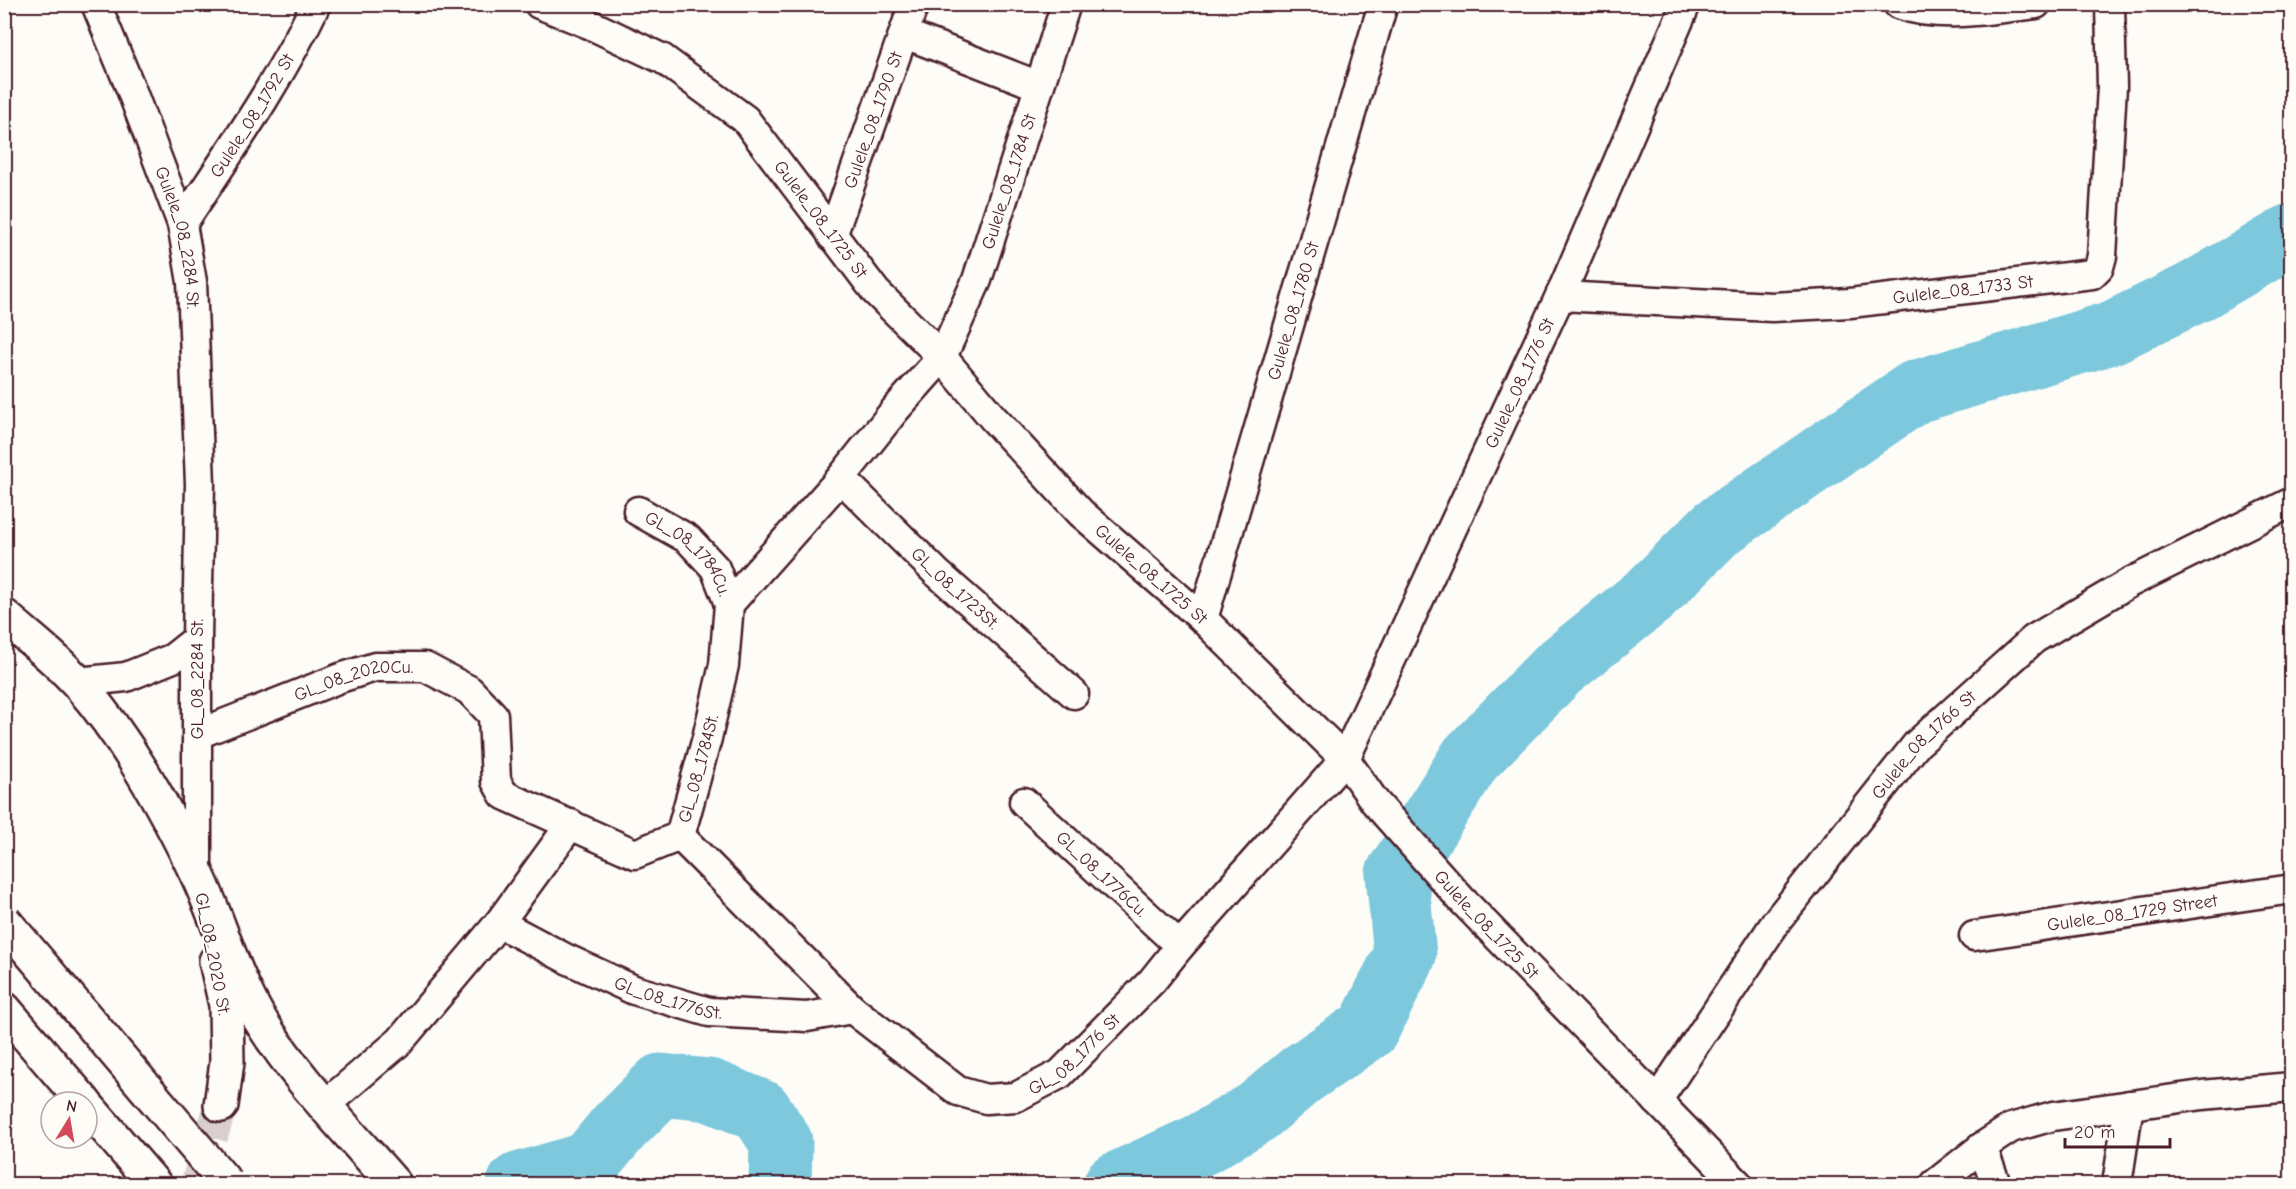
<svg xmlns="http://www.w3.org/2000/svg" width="2296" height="1189" font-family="'Comic Neue',sans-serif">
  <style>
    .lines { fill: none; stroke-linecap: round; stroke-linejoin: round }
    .river { stroke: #7dc8dc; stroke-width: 63 }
    .secondary-tunnel { stroke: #d9d0ce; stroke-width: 33; stroke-dasharray: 33 16; stroke-linecap: butt }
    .street-casing { stroke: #4a1f2b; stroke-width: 33 }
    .secondary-casing { stroke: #4a1f2b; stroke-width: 38 }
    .highway-casing { stroke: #4a1f2b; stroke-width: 38 }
    .street { stroke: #fdfcf7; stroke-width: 28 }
    .secondary { stroke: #fdfcf7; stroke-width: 33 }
    .highway { stroke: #fdfcf7; stroke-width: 33 }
    .highway-bridge-casing { stroke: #4a1f2b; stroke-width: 38; stroke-linecap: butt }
    .highway-bridge { stroke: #fdfcf7; stroke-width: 33 }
    .labels { text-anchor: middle; stroke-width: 4.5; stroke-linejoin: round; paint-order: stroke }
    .street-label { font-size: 18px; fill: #4a1f2b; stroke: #fdfcf7 }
  </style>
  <rect width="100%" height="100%" fill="#fdfcf7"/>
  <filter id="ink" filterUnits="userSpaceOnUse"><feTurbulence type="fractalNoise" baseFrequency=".0167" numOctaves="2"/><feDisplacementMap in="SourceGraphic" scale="12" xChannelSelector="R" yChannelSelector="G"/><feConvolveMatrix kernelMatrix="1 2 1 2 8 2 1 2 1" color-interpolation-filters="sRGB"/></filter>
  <g filter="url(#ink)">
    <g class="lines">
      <!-- river -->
      <g class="river">
        <polyline points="518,1184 589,1163 619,1127 661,1085 709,1090 761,1111 781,1142 780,1184"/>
        <polyline points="1115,1184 1202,1144 1257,1112 1302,1074 1368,1029 1405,955 1397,874 1471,758 1558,669 1651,594 1717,528 1915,392 2111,333 2195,292 2292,235"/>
      </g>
      <!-- secondary-tunnel -->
      <polyline class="secondary-tunnel" points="197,1184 221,1105"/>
      <defs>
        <g id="street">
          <path id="s1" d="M 96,4 L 131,89 L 182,224 L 192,282 L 200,484 L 197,639 L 197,875"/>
          <path id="s2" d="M 539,4 L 589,24 L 663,59 L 745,119 L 876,292 L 942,357 L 993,418 L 1081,513 L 1203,619 L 1345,759 L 1375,802 L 1461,899 L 1738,1184"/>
          <path d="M 1898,4 C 1942,20 1991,9 2036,4"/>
          <polyline points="905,34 1039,86"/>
          <path id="s3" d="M 182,224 C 229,153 279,82 316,4"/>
          <path id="s4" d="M 832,236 L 914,4"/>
          <path id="s5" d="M 1560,296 L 1772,307 L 1850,303 L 2092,274 L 2099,267 L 2102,256 L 2112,87 L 2110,4"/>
          <path id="s6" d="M 841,478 L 937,573 L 1074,694"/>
          <path id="s7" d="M 638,511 L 688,539 L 715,568 L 729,604"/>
          <path id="s8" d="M 1203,619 L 1383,4"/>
          <polyline points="78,682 126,677 173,658 197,639"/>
          <path id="s9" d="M 198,734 L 340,678 L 375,667 L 425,667 L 469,690 L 493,715 L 496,781 L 504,795 L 635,854 L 680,836"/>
          <path id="s10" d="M 1024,802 L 1180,946"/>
          <path id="s11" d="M 680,836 L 852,1009 L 958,1091 L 986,1099 L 1016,1097 L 1060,1074 L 1152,981 L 1180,946 L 1345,759 L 1560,296 L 1686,4"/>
          <path id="s12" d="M 680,836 L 707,738 L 724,665 L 729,604 L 841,478 L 895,410 L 942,357 L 977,280 L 1066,4"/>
          <path id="s13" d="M 499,923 L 567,959 L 634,990 L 709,1012 L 807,1017 L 852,1009"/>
          <path id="s14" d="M 1974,936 L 2292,889"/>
          <path id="s15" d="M 1657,1101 L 1776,922 L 1917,744 L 2034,639 L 2129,583 L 2292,502"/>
          <polyline points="325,1105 400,1041 499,923 571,824"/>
          <polyline points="1982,1147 1996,1184"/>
          <polyline points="1935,1184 1982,1147 2011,1128 2053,1116 2202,1095 2292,1087"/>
          <polyline points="2117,1184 2129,1105"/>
        </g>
        <g id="secondary">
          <path d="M 4,616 C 29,638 57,659 78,683 C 127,739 164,806 196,872 C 219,920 232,972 259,1018 C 296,1079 348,1131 394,1184"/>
          <polyline points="216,961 226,1005 227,1062 221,1105"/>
        </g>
        <g id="highway">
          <polyline points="4,1009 84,1102"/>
          <polyline points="87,1106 154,1184"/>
        </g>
      </defs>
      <!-- street casing -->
      <use href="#street" class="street-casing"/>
      <!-- secondary casing -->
      <use href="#secondary" class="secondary-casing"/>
      <!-- highway casing -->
      <use href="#highway" class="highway-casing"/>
      <!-- street -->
      <use href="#street" class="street"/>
      <!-- secondary -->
      <use href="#secondary" class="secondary"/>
      <!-- highway -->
      <use href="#highway" class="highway"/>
      <defs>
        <polyline id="highway-bridge" points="4,921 227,1184"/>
      </defs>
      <!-- highway-bridge casing -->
      <use href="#highway-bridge" class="highway-bridge-casing"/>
      <!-- highway-bridge -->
      <use href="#highway-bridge" class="highway-bridge"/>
    </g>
  </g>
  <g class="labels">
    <!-- street labels -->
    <g class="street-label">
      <text dy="6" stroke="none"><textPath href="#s3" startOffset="129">Gulele_08_1792 St</textPath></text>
      <text dy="6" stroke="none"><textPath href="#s4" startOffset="123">Gulele_08_1790 St</textPath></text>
      <text dy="6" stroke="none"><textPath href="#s12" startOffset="752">Gulele_08_1784 St</textPath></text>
      <text dy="6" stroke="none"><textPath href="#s2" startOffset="363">Gulele_08_1725 St</textPath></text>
      <text dy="6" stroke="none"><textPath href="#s1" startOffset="249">Gulele_08_2284 St.</textPath></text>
      <text dy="6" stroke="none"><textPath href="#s5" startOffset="404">Gulele_08_1733 St</textPath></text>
      <text dy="6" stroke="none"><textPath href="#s8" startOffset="321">Gulele_08_1780 St</textPath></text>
      <text dy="6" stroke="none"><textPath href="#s11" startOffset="1326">Gulele_08_1776 St</textPath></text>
      <text dy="6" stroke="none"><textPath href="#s7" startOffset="68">GL_08_1784Cu.</textPath></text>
      <text dy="6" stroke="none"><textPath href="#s2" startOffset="849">Gulele_08_1725 St</textPath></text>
      <text dy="6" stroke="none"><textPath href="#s6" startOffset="159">GL_08_1723St.</textPath></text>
      <text transform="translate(197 679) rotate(-90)" y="6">GL_08_2284 St.</text>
      <text dy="6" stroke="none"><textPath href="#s9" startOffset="166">GL_08_2020Cu.</textPath></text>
      <text dy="6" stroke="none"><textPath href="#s15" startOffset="446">Gulele_08_1766 St</textPath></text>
      <text dy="6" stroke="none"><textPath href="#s12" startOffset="70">GL_08_1784St.</textPath></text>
      <text dy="6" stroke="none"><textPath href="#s10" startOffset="106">GL_08_1776Cu.</textPath></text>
      <text dy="6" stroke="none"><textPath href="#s14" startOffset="160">Gulele_08_1729 Street</textPath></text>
      <text dy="6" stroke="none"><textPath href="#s2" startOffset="1335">Gulele_08_1725 St</textPath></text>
      <text transform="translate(213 954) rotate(79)" y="6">GL_08_2020 St.</text>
      <text dy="6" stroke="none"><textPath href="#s13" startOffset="186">GL_08_1776St.</textPath></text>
      <text dy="6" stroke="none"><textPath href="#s11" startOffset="510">GL_08_1776 St</textPath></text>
    </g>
  </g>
  <!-- margin -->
  <rect width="2296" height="1189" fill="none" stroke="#fdfcf7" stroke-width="24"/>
  <rect x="12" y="12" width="2272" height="1165" fill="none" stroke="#4a1f2b" stroke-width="2" filter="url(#ink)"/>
  <!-- north arrow -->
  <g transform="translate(69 1120) rotate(11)"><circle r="28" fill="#fdfcf7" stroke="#b5a4a5" stroke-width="1.5"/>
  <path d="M0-4.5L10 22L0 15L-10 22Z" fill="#d1495b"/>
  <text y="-9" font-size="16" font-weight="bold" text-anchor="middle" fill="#4a1f2b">N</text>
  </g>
  <!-- scale -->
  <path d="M2065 1138v9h105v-9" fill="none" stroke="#4a1f2b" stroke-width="3"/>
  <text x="2074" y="1138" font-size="18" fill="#4a1f2b" stroke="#fdfcf7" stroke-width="4.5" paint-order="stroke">20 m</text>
</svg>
